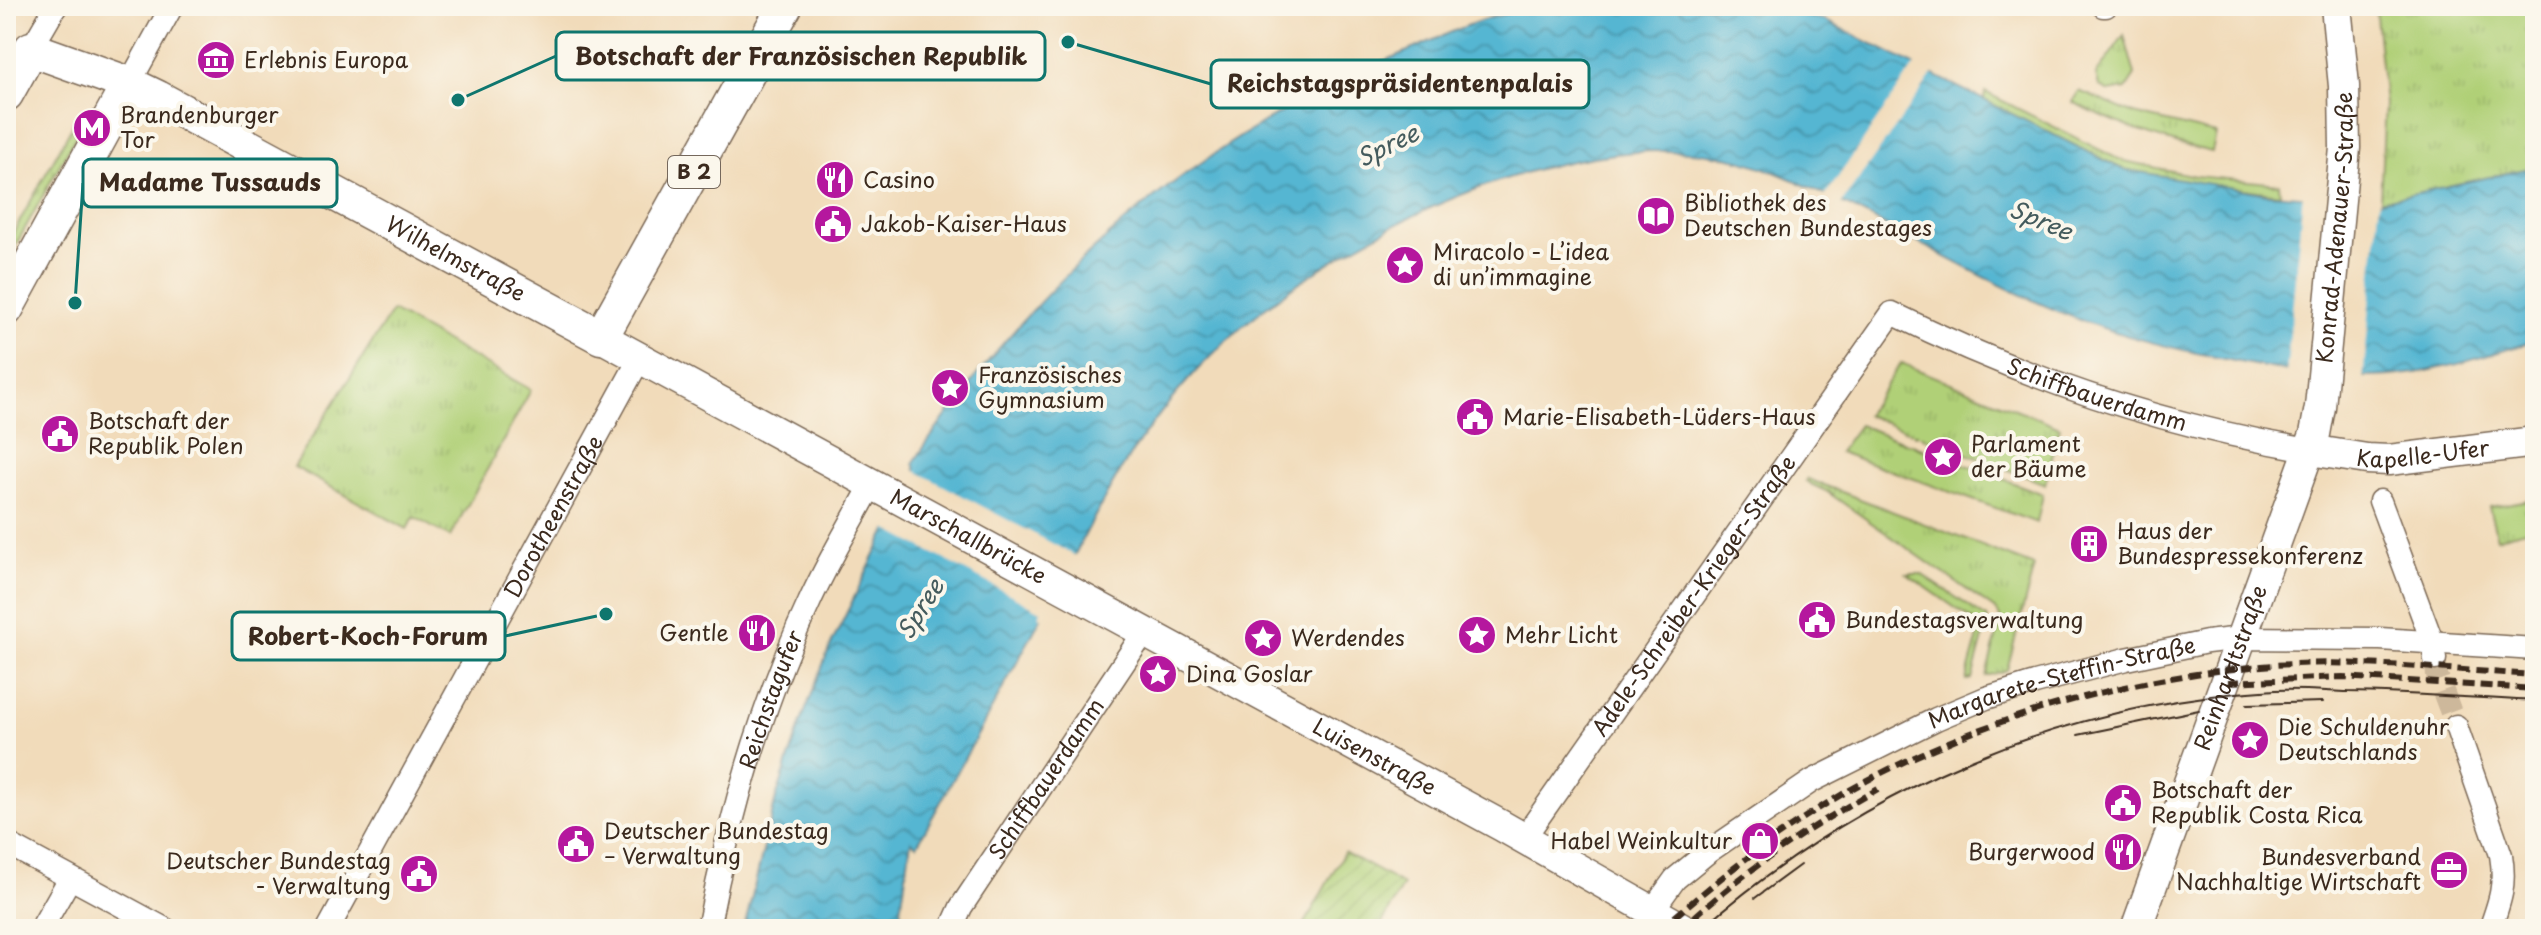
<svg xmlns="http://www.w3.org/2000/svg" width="2541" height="935" font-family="'Playpen Sans',sans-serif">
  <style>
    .grass { fill: url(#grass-tufts); stroke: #767d4a; stroke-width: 2 }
    .garden { fill: url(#garden-furrows); stroke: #767d4a; stroke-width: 2 }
    .water { fill: url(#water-waves); stroke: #487078; stroke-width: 2 }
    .pier { fill: #f1dbba }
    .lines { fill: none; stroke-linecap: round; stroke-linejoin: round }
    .street-tunnel { stroke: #cdb89b; stroke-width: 22; stroke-dasharray: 22 11; stroke-linecap: butt }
    .street-casing { stroke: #7b6855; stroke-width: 25 }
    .secondary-casing { stroke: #7b6855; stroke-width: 33 }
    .primary-casing { stroke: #7b6855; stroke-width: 37 }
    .street { stroke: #fff; stroke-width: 22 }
    .secondary { stroke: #fff; stroke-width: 30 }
    .primary { stroke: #fff; stroke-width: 34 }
    .tram { stroke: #3b2a1e; stroke-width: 2 }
    .rail { stroke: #3b2a1e; stroke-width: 6; stroke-dasharray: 12 6; stroke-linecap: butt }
    .labels { text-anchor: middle; stroke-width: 8; stroke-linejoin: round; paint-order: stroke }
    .shield { fill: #fbf7ec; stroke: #75685c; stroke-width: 2 }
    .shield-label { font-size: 20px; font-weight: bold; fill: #3b2a1e }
    .poi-label { font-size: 22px; fill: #3b2a1e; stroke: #fbf7ec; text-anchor: start }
    .street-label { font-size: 22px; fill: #3b2a1e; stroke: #fbf7ec }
    .water-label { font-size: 24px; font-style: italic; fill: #445b5d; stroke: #fbf7ec }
    .leader { fill: none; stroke: #0f766e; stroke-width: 3 }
    .callout-dot { fill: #0f766e; stroke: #fbf7ec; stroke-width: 3 }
    .callout { fill: #fbf7ec; stroke: #0f766e; stroke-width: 3 }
    .callout-label { font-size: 24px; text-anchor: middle; font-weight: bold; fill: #3b2a1e }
  </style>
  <defs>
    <pattern id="grass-tufts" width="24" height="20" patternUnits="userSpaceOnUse" patternTransform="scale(2)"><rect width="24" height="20" fill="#b0d077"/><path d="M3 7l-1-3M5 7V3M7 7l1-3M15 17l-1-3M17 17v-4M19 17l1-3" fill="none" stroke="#98b366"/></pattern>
    <pattern id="garden-furrows" width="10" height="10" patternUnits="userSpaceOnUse" patternTransform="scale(2)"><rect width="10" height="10" fill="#b0d077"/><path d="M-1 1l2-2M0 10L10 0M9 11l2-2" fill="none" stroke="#98b366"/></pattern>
    <pattern id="water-waves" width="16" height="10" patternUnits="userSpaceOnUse" patternTransform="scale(2)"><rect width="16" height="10" fill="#54b6d2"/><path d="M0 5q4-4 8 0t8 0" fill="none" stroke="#4794aa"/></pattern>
  </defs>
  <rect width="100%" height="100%" fill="#fbf7ec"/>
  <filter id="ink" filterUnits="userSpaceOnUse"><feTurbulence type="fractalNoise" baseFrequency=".0125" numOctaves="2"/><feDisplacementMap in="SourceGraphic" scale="16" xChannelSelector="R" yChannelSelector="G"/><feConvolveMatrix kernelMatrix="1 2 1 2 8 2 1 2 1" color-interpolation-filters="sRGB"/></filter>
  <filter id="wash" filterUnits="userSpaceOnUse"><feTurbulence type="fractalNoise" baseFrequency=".006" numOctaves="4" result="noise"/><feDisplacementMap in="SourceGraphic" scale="32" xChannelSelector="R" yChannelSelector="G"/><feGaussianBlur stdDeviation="1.8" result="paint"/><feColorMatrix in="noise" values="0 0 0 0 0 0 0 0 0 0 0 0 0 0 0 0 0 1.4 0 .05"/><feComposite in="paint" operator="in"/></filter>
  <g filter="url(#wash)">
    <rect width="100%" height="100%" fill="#f1dbba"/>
    <!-- grass -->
    <g class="grass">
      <polygon points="2375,6 2535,6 2535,167 2380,201 2385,104"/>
      <polygon points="2124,35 2135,75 2126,89 2109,92 2099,86 2096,75"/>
      <path d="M 2079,91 L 2134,114 L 2216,134 L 2212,152 C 2157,140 2123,126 2072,102 Z"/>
      <polygon points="1985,92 2120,160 2195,176 2279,184 2280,194 2166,179 2122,169 1984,100"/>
      <polygon points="75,121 83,123 6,263 6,246"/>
      <polygon points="392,311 531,390 450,537 414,517 407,529 294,467"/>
      <polygon points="1901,363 2060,427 2045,484 1866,415"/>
      <polygon points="1859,425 2043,494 2037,523 1839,452"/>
      <polygon points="1808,479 2034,566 2007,670 1986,676 2001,619 1997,611 1826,491 1806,482"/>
      <polygon points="2535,499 2535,527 2497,538 2489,507"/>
      <polygon points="1907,574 1921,574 1988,619 1972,679 1966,680 1981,626"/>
    </g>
    <!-- garden -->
    <polygon class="garden" points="1344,852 1403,885 1379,929 1302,929"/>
    <!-- water -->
    <path class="water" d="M 1540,6 L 1759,6 L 1824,20 L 2122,169 L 2269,194 L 2380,201 L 2535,167 L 2535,341 C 2487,355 2438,373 2389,376 C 2339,380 2288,372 2239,362 C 2180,350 2121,337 2065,314 C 1966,274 1875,214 1777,173 C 1696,138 1602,150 1521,174 C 1410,207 1284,279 1204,363 C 1176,392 1145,431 1124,465 C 1097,508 1076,554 1052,598 C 1008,680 962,763 917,845 L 911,841 L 898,929 L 744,929 L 776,798 L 801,722 L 829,649 L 916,471 L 914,462 C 1037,276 1196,138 1403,53 C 1433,41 1463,25 1493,17 C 1509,13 1525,10 1540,6 Z"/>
    <!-- pier -->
    <g class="pier">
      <polygon points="1917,62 1935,71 1839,207 1823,199"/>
      <polygon points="2303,193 2380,197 2363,381 2286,376"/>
      <polygon points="912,469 1076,556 1072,564 1074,565 1045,619 1039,616 1041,611 883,527"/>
    </g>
  </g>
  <g filter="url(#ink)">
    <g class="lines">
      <!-- street-tunnel -->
      <polyline class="street-tunnel" points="2435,659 2437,675 2456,726"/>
      <defs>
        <g id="street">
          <polyline points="2103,6 2106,6"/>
          <polyline points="31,49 56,6"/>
          <polyline points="129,84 172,6"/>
          <polyline points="2380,501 2432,641 2435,659"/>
          <path d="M 2456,726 L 2501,855 C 2506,885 2500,901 2490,929"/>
          <path id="s1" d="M 1524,838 L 1892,313 C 2023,378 2166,426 2310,450"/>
          <polyline points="6,843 165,929"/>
          <path id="s2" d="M 1652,911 L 1675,879 L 1708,852 L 1812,781 L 1936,719 L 1986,698 L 2035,683 L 2126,659 L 2207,642 L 2241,638 L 2380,639 L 2535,649"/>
          <polyline points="41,929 70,878"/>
          <path id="s3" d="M 328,929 L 640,358"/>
          <path id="s4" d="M 708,929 C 729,818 761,706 809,603 C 827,562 851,524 872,484"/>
          <path id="s5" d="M 951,929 L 961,907 L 1145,631"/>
        </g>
        <g id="secondary">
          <path id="s6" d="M 601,337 L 1502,826 L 1684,929"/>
          <path id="s7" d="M 2310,450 L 2367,459 L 2389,460 L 2535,442"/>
          <path id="s8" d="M 2136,929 L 2315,434 L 2320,407 L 2345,148 L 2344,86 L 2336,6"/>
        </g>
        <g id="primary">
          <path id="s9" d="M 6,94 L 31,49 L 129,84 L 158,98 L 601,337 L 785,6"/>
          <polyline points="6,309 129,84"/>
        </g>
      </defs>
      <!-- street casing -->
      <use href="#street" class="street-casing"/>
      <!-- secondary casing -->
      <use href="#secondary" class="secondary-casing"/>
      <!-- primary casing -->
      <use href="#primary" class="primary-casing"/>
      <!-- street -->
      <use href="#street" class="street"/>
      <!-- secondary -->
      <use href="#secondary" class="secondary"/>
      <!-- primary -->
      <use href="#primary" class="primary"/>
      <!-- tram -->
      <g class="tram">
        <polyline points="2247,704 2323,702"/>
        <polyline points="2078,735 2199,710"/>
        <polyline points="1755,898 1800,865"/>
        <path d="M 1701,929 C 1863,788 2059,703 2275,690 C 2299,689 2324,691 2348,692 C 2410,693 2473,698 2535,701"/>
      </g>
      <!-- rail -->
      <g class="rail">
        <polyline points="2228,682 2343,677 2535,689"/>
        <path d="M 1661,929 C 1717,879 1776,833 1841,795 C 1967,722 2117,679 2262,666 C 2350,658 2447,670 2535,675"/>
        <path d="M 1681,929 C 1740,874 1807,828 1878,789"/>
      </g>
    </g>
  </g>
  <!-- icons -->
  <defs>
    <symbol id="museum-disc" viewBox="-11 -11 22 22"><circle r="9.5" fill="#b5179e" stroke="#fbf7ec"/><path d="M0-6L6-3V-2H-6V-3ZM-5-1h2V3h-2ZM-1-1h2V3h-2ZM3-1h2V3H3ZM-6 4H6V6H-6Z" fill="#fff"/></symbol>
    <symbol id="metro-disc" viewBox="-11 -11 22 22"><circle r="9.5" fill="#b5179e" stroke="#fbf7ec"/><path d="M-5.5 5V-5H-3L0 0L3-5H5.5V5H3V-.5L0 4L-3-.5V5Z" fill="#fff"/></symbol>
    <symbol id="restaurant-disc" viewBox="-11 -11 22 22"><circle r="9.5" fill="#b5179e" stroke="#fbf7ec"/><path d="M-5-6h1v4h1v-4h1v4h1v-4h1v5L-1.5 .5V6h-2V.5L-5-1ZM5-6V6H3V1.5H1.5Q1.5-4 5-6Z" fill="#fff"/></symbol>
    <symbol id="library-disc" viewBox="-11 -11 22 22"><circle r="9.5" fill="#b5179e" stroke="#fbf7ec"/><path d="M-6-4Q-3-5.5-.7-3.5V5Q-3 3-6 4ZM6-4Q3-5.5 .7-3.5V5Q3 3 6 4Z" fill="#fff"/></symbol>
    <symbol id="civic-disc" viewBox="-11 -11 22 22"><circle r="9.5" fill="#b5179e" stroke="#fbf7ec"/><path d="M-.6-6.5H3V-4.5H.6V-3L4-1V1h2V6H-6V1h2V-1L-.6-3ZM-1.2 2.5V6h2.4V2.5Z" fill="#fff"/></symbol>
    <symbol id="sight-disc" viewBox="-11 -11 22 22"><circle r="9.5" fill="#b5179e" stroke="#fbf7ec"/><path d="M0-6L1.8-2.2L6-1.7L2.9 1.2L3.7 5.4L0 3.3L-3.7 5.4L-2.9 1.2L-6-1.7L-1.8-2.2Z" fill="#fff"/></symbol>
    <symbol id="building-disc" viewBox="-11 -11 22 22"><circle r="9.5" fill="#b5179e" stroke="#fbf7ec"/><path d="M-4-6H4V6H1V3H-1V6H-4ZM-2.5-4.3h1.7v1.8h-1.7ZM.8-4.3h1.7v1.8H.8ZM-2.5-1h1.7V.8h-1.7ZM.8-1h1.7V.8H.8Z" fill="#fff"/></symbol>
    <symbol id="shop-disc" viewBox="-11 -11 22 22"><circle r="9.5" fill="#b5179e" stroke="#fbf7ec"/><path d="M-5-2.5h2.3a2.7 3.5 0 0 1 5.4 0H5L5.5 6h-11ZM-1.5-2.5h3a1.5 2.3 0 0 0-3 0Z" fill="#fff"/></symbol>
    <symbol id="office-disc" viewBox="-11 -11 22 22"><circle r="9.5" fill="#b5179e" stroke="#fbf7ec"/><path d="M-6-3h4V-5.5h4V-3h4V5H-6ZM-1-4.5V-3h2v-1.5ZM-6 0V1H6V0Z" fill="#fff"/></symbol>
  </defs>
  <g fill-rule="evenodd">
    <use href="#museum-disc" x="194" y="38" width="44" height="44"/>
    <use href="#metro-disc" x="70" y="106" width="44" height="44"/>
    <use href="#restaurant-disc" x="813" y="158" width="44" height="44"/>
    <use href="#library-disc" x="1634" y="194" width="44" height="44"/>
    <use href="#civic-disc" x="811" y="202" width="44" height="44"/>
    <use href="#sight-disc" x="1383" y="243" width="44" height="44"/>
    <use href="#sight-disc" x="928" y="366" width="44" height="44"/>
    <use href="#civic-disc" x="1453" y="395" width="44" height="44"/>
    <use href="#civic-disc" x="38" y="412" width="44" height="44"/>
    <use href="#sight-disc" x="1921" y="435" width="44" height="44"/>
    <use href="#building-disc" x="2067" y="522" width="44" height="44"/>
    <use href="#civic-disc" x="1795" y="598" width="44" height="44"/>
    <use href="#restaurant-disc" x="735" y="611" width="44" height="44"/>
    <use href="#sight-disc" x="1455" y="613" width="44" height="44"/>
    <use href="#sight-disc" x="1241" y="616" width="44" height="44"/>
    <use href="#sight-disc" x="1136" y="652" width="44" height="44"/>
    <use href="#sight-disc" x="2228" y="718" width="44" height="44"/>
    <use href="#civic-disc" x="2101" y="781" width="44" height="44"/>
    <use href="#shop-disc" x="1738" y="819" width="44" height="44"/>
    <use href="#civic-disc" x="554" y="822" width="44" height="44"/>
    <use href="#restaurant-disc" x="2101" y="830" width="44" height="44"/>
    <use href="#office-disc" x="2427" y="848" width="44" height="44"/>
    <use href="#civic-disc" x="397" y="852" width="44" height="44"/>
  </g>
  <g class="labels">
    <!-- shield labels -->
    <rect class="shield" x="668" y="156" width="52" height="32" rx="6"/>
    <g class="shield-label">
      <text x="694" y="179">B 2</text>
    </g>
    <!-- poi labels -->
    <g class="poi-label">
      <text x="244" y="68">Erlebnis Europa</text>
      <text x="120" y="123">Brandenburger<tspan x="120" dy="25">Tor</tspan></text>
      <text x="863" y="188">Casino</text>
      <text x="1684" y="211">Bibliothek des<tspan x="1684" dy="25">Deutschen Bundestages</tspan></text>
      <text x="861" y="232">Jakob-Kaiser-Haus</text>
      <text x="1433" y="260">Miracolo - L’idea<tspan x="1433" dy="25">di un’immagine</tspan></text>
      <text x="978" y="383">Französisches<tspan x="978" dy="25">Gymnasium</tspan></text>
      <text x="1503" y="425">Marie-Elisabeth-Lüders-Haus</text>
      <text x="88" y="429">Botschaft der<tspan x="88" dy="25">Republik Polen</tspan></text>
      <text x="1971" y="452">Parlament<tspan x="1971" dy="25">der Bäume</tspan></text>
      <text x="2117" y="539">Haus der<tspan x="2117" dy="25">Bundespressekonferenz</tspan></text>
      <text x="1845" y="628">Bundestagsverwaltung</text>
      <text x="729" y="641" text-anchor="end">Gentle</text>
      <text x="1505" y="643">Mehr Licht</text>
      <text x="1291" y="646">Werdendes</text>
      <text x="1186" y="682">Dina Goslar</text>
      <text x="2278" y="735">Die Schuldenuhr<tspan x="2278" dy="25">Deutschlands</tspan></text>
      <text x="2151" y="798">Botschaft der<tspan x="2151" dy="25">Republik Costa Rica</tspan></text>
      <text x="604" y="839">Deutscher Bundestag<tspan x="604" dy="25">– Verwaltung</tspan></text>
      <text x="1732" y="849" text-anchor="end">Habel Weinkultur</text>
      <text x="2095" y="860" text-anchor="end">Burgerwood</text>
      <text x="2421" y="865" text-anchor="end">Bundesverband<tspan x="2421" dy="25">Nachhaltige Wirtschaft</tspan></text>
      <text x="391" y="869" text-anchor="end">Deutscher Bundestag<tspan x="391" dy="25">- Verwaltung</tspan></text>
    </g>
    <!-- street labels -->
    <g class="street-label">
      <text dy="8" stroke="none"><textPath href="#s8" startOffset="734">Konrad-Adenauer-Straße</textPath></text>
      <text dy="8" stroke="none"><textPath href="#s9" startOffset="526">Wilhelmstraße</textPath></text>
      <text dy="8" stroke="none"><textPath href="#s1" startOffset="862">Schiffbauerdamm</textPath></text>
      <text dy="8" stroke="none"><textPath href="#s7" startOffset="114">Kapelle-Ufer</textPath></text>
      <text dy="8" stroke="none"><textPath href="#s3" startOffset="470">Dorotheenstraße</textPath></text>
      <text dy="8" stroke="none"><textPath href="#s6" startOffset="418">Marschallbrücke</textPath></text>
      <text dy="8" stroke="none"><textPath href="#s1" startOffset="296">Adele-Schreiber-Krieger-Straße</textPath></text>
      <text dy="8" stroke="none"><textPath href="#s8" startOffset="278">Reinhardtstraße</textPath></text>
      <text dy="8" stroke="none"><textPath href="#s2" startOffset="478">Margarete-Steffin-Straße</textPath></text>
      <text dy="8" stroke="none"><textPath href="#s4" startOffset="238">Reichstagufer</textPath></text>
      <text dy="8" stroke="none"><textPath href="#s6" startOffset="880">Luisenstraße</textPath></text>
      <text dy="8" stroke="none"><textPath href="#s5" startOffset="178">Schiffbauerdamm</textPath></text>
    </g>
    <!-- water labels -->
    <g class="water-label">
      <text transform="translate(1388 146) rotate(-26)" y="8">Spree</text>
      <text transform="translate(2041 221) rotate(23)" y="8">Spree</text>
      <text transform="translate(921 609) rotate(-58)" y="8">Spree</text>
    </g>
  </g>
  <!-- callouts -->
  <path class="leader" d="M458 100L556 56M1068 42L1211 84M75 303L83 183M606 614L505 636"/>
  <g class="callout-dot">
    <circle cx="458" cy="100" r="8"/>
    <circle cx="1068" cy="42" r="8"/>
    <circle cx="75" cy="303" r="8"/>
    <circle cx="606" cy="614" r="8"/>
  </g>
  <g class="callout">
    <rect x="556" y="32" width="489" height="48" rx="8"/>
    <rect x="1211" y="60" width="378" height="48" rx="8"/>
    <rect x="83" y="159" width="254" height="48" rx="8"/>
    <rect x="232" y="612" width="273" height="48" rx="8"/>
  </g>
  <g class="callout-label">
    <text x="801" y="65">Botschaft der Französischen Republik</text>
    <text x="1400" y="92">Reichstagspräsidentenpalais</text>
    <text x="210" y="191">Madame Tussauds</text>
    <text x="368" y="645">Robert-Koch-Forum</text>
  </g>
  <!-- margin -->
  <rect width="2541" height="935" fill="none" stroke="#fbf7ec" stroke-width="32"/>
</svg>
